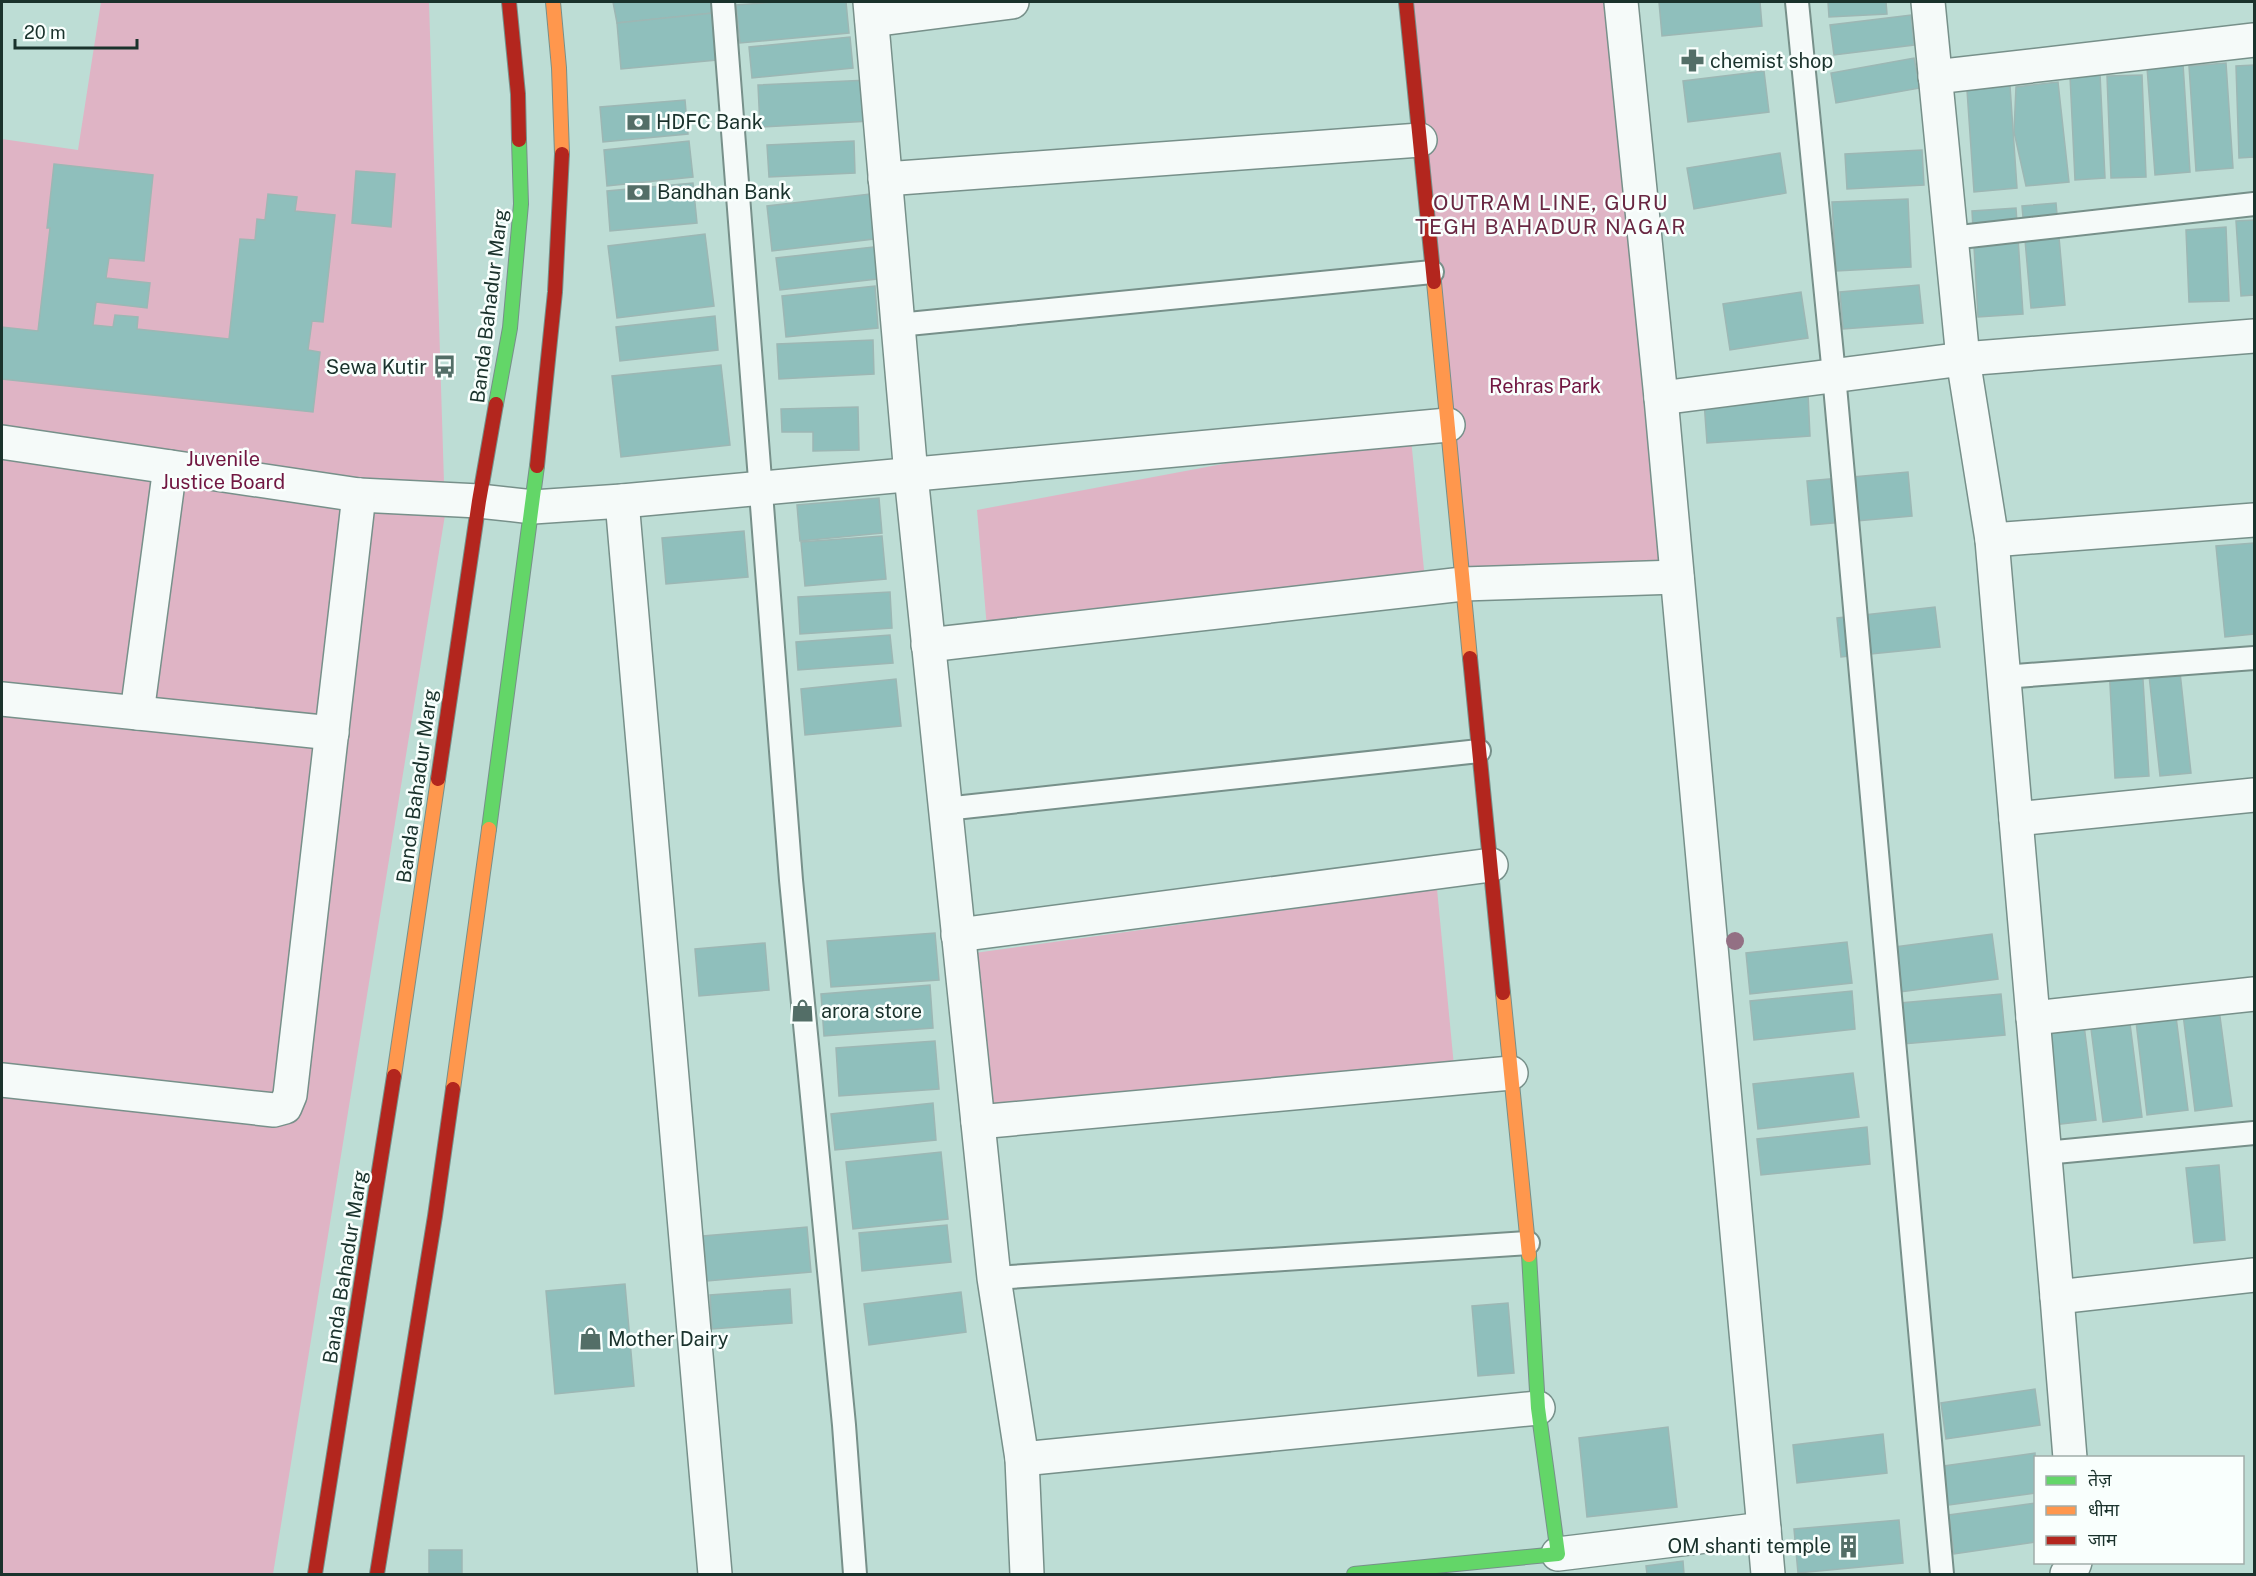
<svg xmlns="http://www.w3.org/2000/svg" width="2256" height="1576" font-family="'Public Sans','Noto Sans Devanagari',sans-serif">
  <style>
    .green { fill: #dfb4c5 }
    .building { fill: #8fbfbc; stroke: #9db7b4; stroke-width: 1.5 }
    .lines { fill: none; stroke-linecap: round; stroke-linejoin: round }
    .lane-casing { stroke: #77908a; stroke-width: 26 }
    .street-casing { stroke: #77908a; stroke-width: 36 }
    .fast-casing { stroke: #77908a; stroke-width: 16 }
    .slow-casing { stroke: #77908a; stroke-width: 16 }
    .jam-casing { stroke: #77908a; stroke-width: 16 }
    .lane { stroke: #f5faf9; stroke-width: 22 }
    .street { stroke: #f5faf9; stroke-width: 33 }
    .fast { stroke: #63d668; stroke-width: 14 }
    .slow { stroke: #ff974d; stroke-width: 14 }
    .jam { stroke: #b3261e; stroke-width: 14 }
    .tree { fill: #937084 }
    .labels { text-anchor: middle; stroke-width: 5; stroke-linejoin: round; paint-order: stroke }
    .poi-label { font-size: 20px; fill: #1a322c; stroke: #f9fffd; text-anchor: start }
    .street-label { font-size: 20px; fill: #1a322c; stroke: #f9fffd }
    .park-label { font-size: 20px; fill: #711641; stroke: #f9fffd }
    .neighbourhood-label { font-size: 21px; letter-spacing: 1.5px; fill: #692742; stroke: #f9fffd }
  </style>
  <rect width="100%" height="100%" fill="#bdddd5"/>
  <!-- green -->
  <g class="green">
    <polygon points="101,2 429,2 445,515 273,1574 2,1574 2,139 78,150"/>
    <polygon points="1406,2 1609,2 1664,563 1462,573"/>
    <polygon points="1410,429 1427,600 988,640 977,510"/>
    <polygon points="1437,889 1456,1087 978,1122 960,955"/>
  </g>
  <!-- building -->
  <g class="building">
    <polygon points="613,2 711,2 713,13 617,23"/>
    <polygon points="776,2 846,2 849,33 740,43 736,5"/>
    <polygon points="1659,2 1760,2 1762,26 1662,36"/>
    <polygon points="1828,2 1886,2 1887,14 1829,17"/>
    <polygon points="713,13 717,60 621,69 617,23"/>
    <polygon points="1911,15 1914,45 1834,55 1830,25"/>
    <polygon points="850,37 853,68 752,78 749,47"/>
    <polygon points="1914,58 1920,88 1836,103 1831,73"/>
    <polygon points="2226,63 2233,168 2196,171 2189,66"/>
    <polygon points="2183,64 2190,172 2155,175 2147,67"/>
    <polygon points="2254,65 2254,157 2239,158 2236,66"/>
    <polygon points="1764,71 1769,112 1688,122 1683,81"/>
    <polygon points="2100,74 2105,178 2075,180 2070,76"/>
    <polygon points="2142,75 2146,177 2111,178 2107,76"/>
    <polygon points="869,80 871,121 760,127 758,85"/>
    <polygon points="2058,82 2069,182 2026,186 2014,132 2016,87"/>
    <polygon points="2010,86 2017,188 1974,192 1967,90"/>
    <polygon points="685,100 688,134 603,142 600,107"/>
    <polygon points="689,141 693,177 607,186 604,150"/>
    <polygon points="854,141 855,173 769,177 767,145"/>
    <polygon points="1922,150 1924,185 1847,189 1845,154"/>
    <polygon points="1780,153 1786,193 1694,209 1687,168"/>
    <polygon points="54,164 153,175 144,261 109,258 106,278 150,283 147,308 96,302 93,325 113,327 115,315 138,317 137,329 229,339 240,239 255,240 257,219 265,220 268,194 297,197 295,211 335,215 323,322 312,321 308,350 320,352 313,412 2,379 2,327 38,331 50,228 47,228"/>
    <polygon points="356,171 395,174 391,227 352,223"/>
    <polygon points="693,183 697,223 610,231 607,191"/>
    <polygon points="870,194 874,239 772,251 767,206"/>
    <polygon points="1908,199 1911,267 1836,271 1832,202"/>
    <polygon points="2056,203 2065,305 2031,308 2022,206"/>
    <polygon points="2016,208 2023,314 1978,317 1972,211"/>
    <polygon points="2254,220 2254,295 2241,296 2236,221"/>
    <polygon points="2226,227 2229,301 2189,302 2186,230"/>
    <polygon points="705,234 714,306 617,318 608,246"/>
    <polygon points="882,246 886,278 780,290 776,258"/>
    <polygon points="1919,285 1923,323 1843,329 1840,292"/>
    <polygon points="875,286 878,328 786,337 782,296"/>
    <polygon points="1801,292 1808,338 1730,350 1723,304"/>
    <polygon points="715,316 718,350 620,361 616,327"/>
    <polygon points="873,340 874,374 779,379 777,344"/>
    <polygon points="721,365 730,445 621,457 612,376"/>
    <polygon points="1808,394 1810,436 1707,443 1704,401"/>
    <polygon points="858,407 859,450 813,451 813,432 782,432 781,409"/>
    <polygon points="1908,472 1912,516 1811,525 1807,481"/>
    <polygon points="879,498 882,533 800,541 797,505"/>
    <polygon points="744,531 748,577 666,584 662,538"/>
    <polygon points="882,536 886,579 805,586 801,542"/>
    <polygon points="2254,543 2254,634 2225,637 2216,546"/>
    <polygon points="890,592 892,628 800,634 798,597"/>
    <polygon points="1935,607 1940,647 1841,657 1837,618"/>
    <polygon points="890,635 893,663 798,670 796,642"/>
    <polygon points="2179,663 2191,773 2160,776 2148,666"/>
    <polygon points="2142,664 2149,776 2115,778 2109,666"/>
    <polygon points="896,679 901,726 805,735 801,689"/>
    <polygon points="935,933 939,980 831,987 827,941"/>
    <polygon points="1992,934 1998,979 1900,992 1895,947"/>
    <polygon points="1847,942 1852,983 1750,994 1746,953"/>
    <polygon points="765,943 769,990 699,996 695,949"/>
    <polygon points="930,985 933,1028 824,1036 821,994"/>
    <polygon points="1852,991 1855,1029 1754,1040 1750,1001"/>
    <polygon points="2001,994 2005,1035 1903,1044 1900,1003"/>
    <polygon points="2218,1002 2232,1106 2195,1111 2182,1006"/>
    <polygon points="2175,1009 2188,1110 2147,1115 2135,1013"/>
    <polygon points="2129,1016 2142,1117 2103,1122 2090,1021"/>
    <polygon points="2083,1017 2096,1120 2053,1125 2041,1022"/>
    <polygon points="935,1041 939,1089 839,1096 836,1048"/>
    <polygon points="1853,1073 1859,1117 1758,1129 1753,1084"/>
    <polygon points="933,1103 936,1140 835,1150 831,1114"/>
    <polygon points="1867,1127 1870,1164 1761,1175 1757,1139"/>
    <polygon points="941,1152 948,1219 853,1229 846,1162"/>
    <polygon points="2219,1165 2225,1240 2194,1243 2186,1168"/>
    <polygon points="947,1225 951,1262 862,1271 859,1233"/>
    <polygon points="807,1227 811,1272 707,1281 703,1236"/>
    <polygon points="625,1284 634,1386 555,1394 546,1291"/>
    <polygon points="790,1289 792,1323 712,1329 710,1295"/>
    <polygon points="961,1292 966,1332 869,1345 864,1304"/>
    <polygon points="1508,1303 1514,1373 1478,1376 1472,1306"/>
    <polygon points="2035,1389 2040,1425 1946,1439 1941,1403"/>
    <polygon points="1668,1427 1677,1507 1587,1517 1579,1438"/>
    <polygon points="1883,1434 1887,1473 1797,1483 1793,1445"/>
    <polygon points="2035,1453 2036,1493 1942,1506 1937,1467"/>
    <polygon points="2036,1503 2036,1542 1954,1554 1949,1515"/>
    <polygon points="1899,1520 1903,1563 1798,1573 1794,1529"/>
    <rect x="429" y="1550" width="33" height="24"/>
    <polygon points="1683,1561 1684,1574 1647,1574 1646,1566"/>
  </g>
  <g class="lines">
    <defs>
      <g id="lane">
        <polyline points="723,2 791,880 844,1425 855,1574"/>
        <polyline points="1797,2 1834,375 1942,1574"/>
        <polyline points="1951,238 2254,204"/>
        <polyline points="898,325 1432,272"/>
        <polyline points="2003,677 2254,658"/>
        <polyline points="945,809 1479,751"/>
        <polyline points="2045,1153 2254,1133"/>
        <polyline points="994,1278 1528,1243"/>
      </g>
      <g id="street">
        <polyline points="870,2 911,475 994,1278 1022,1459 1027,1574"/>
        <polyline points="1621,2 1661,398 1764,1529"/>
        <polyline points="1928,2 1963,359 1992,540 2057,1297 2254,1275"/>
        <polyline points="872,20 1012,2"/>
        <polyline points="1935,77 2254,40"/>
        <polyline points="885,179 1420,140"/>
        <polyline points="1661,398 1963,359 2254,336"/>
        <polyline points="2,442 359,495 479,501 533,507 622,501 1448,425"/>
        <polyline points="622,501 715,1574"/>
        <polyline points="1992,540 2254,520"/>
        <polyline points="928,645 1463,584 1677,577"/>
        <polyline points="2,699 332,733"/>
        <polyline points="137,713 170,467"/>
        <polyline points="2016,819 2254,795"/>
        <polyline points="958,935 1491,865"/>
        <polyline points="2033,1018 2254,994"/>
        <polyline points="2,1080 274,1110 285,1107 290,1095 359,495"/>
        <polyline points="978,1122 1511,1073"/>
        <polyline points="2057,1297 2070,1458"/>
        <polyline points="1022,1459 1538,1408"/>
        <polyline points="1558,1554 1764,1529 1768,1574"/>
        <polyline points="2067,1574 2071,1572 2075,1562"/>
      </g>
      <g id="fast">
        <polyline points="496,404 510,328 521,204 519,140"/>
        <polyline points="489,829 537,466"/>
        <polyline points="1354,1574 1558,1554 1538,1408 1529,1255"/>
      </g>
      <g id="slow">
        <polyline points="553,2 559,68 562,154"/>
        <polyline points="1434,282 1470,658"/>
        <polyline points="1503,993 1529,1255"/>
        <polyline points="394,1076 438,779"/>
        <polyline points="453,1089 489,829"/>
      </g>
      <g id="jam">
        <polyline points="509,2 518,94 519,140"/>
        <polyline points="1406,2 1434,282"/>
        <polyline points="537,466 555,292 562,154"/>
        <polyline points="1470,658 1503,993"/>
        <polyline points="438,779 479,501 496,404"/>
        <polyline points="315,1574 394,1076"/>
        <polyline points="377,1574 435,1216 453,1089"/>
      </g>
    </defs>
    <!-- lane casing -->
    <use href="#lane" class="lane-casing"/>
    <!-- street casing -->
    <use href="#street" class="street-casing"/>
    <!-- fast casing -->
    <use href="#fast" class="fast-casing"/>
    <!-- slow casing -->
    <use href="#slow" class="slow-casing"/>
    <!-- jam casing -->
    <use href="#jam" class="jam-casing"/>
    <!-- lane -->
    <use href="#lane" class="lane"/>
    <!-- street -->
    <use href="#street" class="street"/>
    <!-- fast -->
    <use href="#fast" class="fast"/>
    <!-- slow -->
    <use href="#slow" class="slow"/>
    <!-- jam -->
    <use href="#jam" class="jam"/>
  </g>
  <!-- trees -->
  <circle class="tree" cx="1735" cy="941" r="9"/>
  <!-- icons -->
  <defs>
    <symbol id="pharmacy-bare" viewBox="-9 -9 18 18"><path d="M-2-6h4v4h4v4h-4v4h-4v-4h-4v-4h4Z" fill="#536e67" stroke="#f9fffd" stroke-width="2.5" paint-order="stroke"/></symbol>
    <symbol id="bank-bare" viewBox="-9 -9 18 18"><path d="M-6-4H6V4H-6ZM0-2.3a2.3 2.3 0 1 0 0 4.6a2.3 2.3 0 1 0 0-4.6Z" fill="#536e67" stroke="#f9fffd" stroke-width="2.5" paint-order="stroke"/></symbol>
    <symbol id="bus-bare" viewBox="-9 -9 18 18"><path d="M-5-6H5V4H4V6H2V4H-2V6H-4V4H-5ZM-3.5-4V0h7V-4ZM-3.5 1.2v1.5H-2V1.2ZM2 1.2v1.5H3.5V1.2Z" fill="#536e67" stroke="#f9fffd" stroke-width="2.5" paint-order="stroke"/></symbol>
    <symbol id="shop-bare" viewBox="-9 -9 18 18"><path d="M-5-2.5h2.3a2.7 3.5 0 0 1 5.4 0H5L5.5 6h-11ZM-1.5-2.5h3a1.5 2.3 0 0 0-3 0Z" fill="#536e67" stroke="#f9fffd" stroke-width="2.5" paint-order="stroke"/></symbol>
    <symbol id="building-bare" viewBox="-9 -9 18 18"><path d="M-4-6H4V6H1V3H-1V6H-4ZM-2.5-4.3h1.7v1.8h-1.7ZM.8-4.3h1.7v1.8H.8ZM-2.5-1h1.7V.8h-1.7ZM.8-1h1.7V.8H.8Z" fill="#536e67" stroke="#f9fffd" stroke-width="2.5" paint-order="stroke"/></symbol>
  </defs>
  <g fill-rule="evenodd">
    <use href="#pharmacy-bare" x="1676" y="44" width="33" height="33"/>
    <use href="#bank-bare" x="622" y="106" width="33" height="33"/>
    <use href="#bank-bare" x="622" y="176" width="33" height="33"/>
    <use href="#bus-bare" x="428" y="350" width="33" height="33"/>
    <use href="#shop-bare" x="786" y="994" width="33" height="33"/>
    <use href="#shop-bare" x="574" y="1322" width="33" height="33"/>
    <use href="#building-bare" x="1832" y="1530" width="33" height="33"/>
  </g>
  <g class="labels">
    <!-- poi labels -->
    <g class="poi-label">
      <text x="1710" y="68">chemist shop</text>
      <text x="656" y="129">HDFC Bank</text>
      <text x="657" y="199">Bandhan Bank</text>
      <text x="427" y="374" text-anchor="end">Sewa Kutir</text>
      <text x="821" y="1018">arora store</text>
      <text x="608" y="1346">Mother Dairy</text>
      <text x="1831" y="1553" text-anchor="end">OM shanti temple</text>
    </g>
    <!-- street labels -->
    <g class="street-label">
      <text transform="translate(489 306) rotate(-83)" y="7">Banda Bahadur Marg</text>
      <text transform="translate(417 786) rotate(-82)" y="7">Banda Bahadur Marg</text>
      <text transform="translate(345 1267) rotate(-81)" y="7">Banda Bahadur Marg</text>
    </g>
    <!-- park labels -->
    <g class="park-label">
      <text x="1545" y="393">Rehras Park</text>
      <text x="223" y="466">Juvenile<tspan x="223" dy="23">Justice Board</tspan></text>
    </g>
    <!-- neighbourhood labels -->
    <g class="neighbourhood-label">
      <text x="1551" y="210">OUTRAM LINE, GURU<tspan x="1551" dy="24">TEGH BAHADUR NAGAR</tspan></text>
    </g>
  </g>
  <!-- border -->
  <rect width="2256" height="1576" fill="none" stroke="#1a322c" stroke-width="6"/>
  <!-- legend -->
  <rect x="2034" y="1456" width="210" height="108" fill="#f9fffd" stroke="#a0ada9" stroke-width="1.5"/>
  <rect x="2046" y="1476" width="30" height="9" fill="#63d668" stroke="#a0ada9" stroke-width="1.5"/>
  <text x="2088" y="1486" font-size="18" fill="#1a322c">तेज़</text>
  <rect x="2046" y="1506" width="30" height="9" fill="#ff974d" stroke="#a0ada9" stroke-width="1.5"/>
  <text x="2088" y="1516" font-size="18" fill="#1a322c">धीमा</text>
  <rect x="2046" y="1536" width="30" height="9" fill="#b3261e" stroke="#a0ada9" stroke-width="1.5"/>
  <text x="2088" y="1546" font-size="18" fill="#1a322c">जाम</text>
  <!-- scale -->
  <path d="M15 39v9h122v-9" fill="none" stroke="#1a322c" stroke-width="3"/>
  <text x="24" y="39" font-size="18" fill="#1a322c" stroke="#f9fffd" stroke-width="4.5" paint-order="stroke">20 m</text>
</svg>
